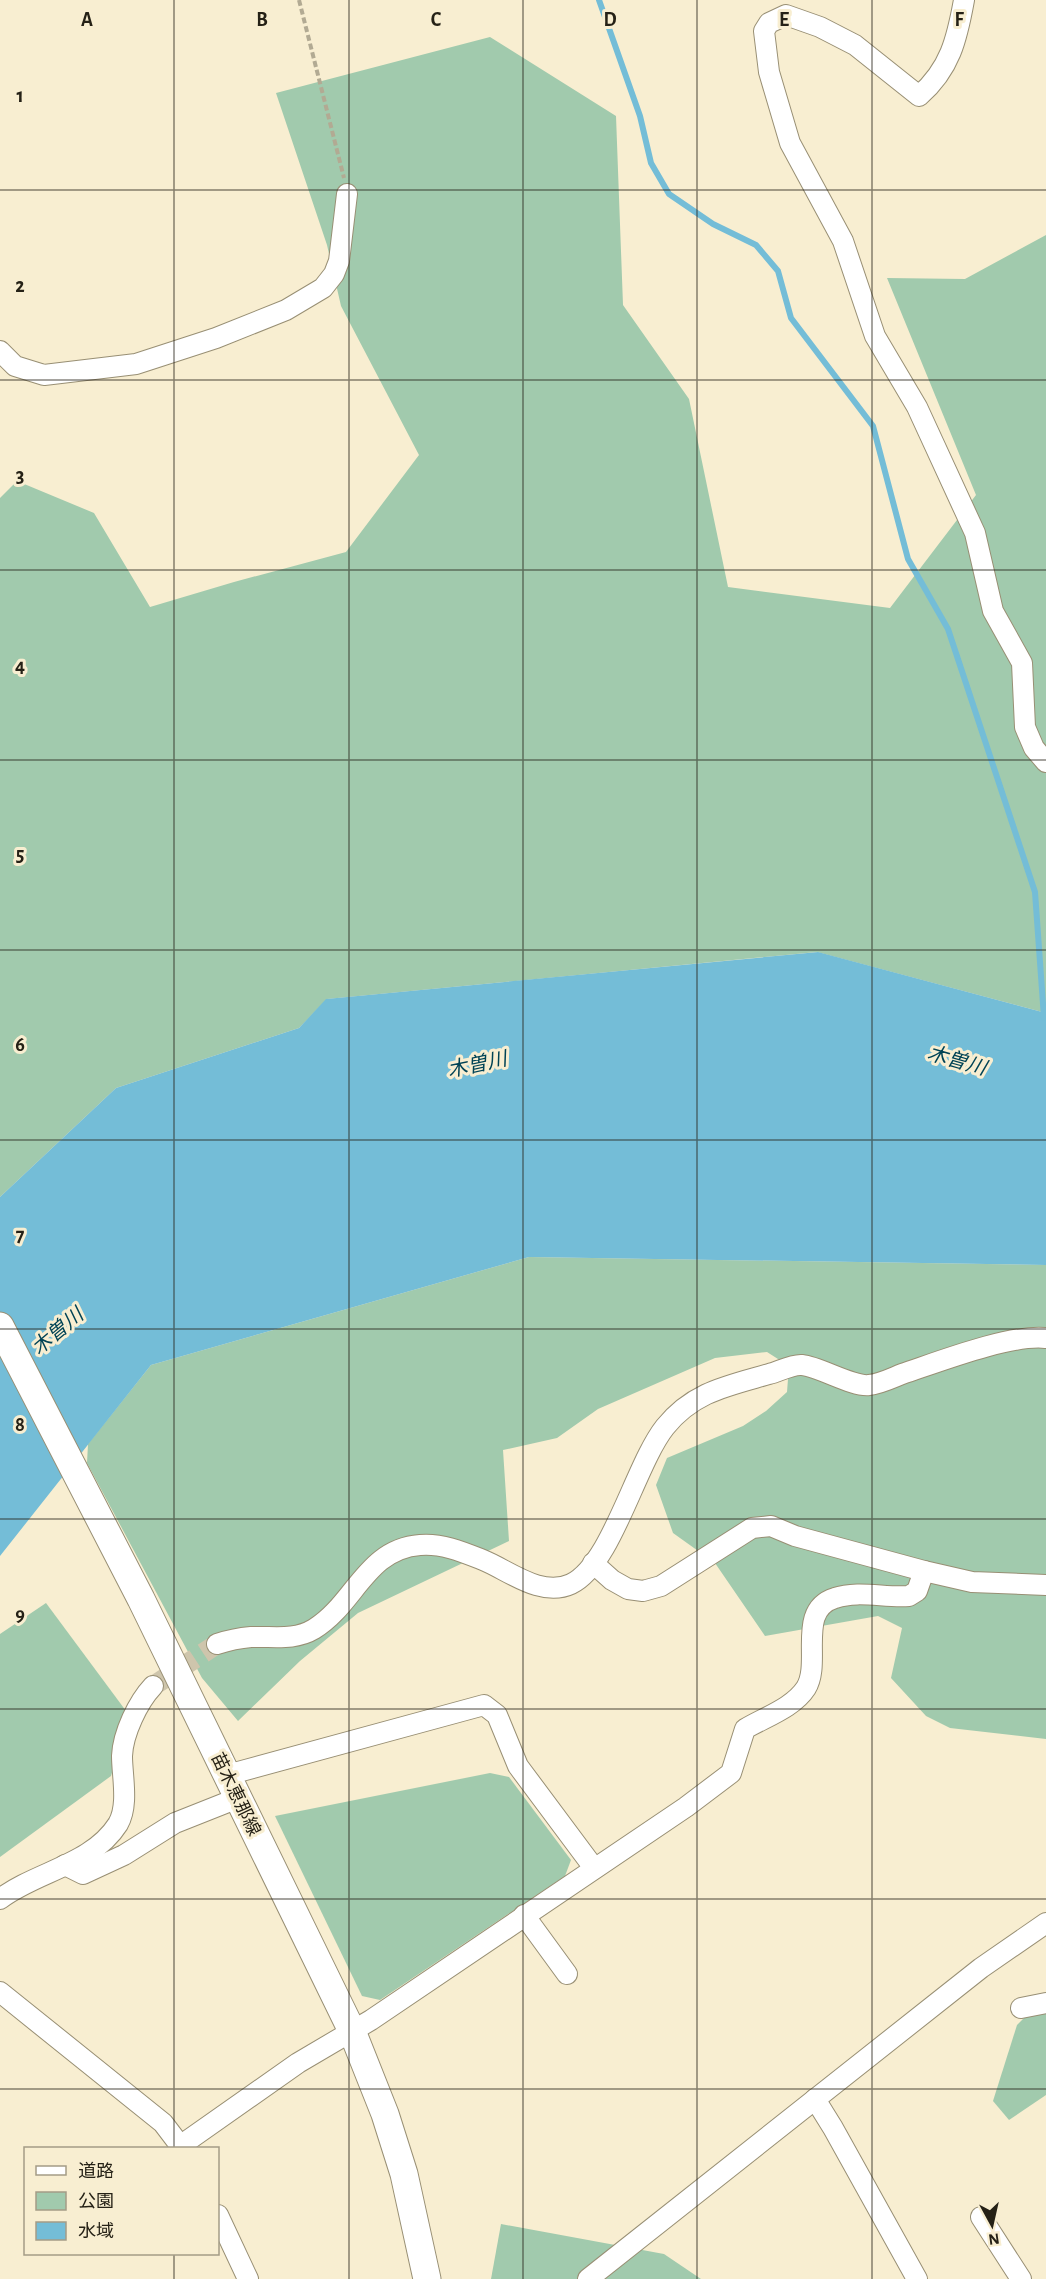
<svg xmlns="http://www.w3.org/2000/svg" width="1046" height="2279" font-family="'Alegreya Sans','Noto Sans JP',sans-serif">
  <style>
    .green { fill: #a1caad }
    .water { fill: #74bdd7 }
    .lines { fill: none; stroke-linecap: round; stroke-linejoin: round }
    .stream { stroke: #74bdd7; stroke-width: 6 }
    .minor-tunnel { stroke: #cec5ac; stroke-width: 20; stroke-dasharray: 20 10; stroke-linecap: butt }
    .minor-casing { stroke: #988f74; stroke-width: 22 }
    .secondary-casing { stroke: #988f74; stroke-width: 29 }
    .path { stroke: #b2aa93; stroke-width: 4; stroke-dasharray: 6 3; stroke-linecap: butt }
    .minor { stroke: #fff; stroke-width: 20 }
    .secondary { stroke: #fff; stroke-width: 27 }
    .grid { fill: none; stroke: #252116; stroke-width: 1.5; stroke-opacity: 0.55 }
    .labels { text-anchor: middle; stroke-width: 6; stroke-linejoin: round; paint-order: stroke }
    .street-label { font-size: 18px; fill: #252116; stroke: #f8eed1 }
    .water-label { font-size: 20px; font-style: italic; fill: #004355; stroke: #f8eed1 }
    .grid-label { font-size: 20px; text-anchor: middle; font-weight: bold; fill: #252116; stroke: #f8eed1; stroke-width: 6; stroke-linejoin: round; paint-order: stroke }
  </style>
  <rect width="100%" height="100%" fill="#f8eed1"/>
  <!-- green -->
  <g class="green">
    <polygon points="490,37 616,116 623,305 689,399 728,587 890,608 976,495 887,278 965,279 1046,235 1046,1013 817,952 327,999 299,1028 116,1088 0,1197 0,498 17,481 94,513 150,607 234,582 346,552 419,455 341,306 327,245 276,93"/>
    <polygon points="529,1257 1046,1265 1046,1739 950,1728 926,1716 891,1678 902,1628 878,1616 765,1636 715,1563 673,1533 656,1485 667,1458 743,1426 766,1411 787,1392 789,1366 767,1352 715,1358 598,1409 557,1438 503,1450 509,1541 358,1613 300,1661 238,1721 202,1678 87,1463 88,1444 151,1365"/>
    <polygon points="46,1603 129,1715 111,1776 0,1857 0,1634"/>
    <polygon points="490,1773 509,1777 571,1860 565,1876 380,2000 362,1996 275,1816"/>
    <polygon points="1046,1996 1046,2095 1009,2120 993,2101 1017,2025"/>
    <polygon points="501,2224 664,2254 701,2279 491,2279"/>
  </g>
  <!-- water -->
  <polygon class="water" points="818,952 1046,1013 1046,1265 529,1257 151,1365 0,1556 0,1197 116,1088 299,1028 326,999"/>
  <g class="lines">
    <!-- stream -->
    <polyline class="stream" points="599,0 640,116 651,163 669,194 713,224 756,245 778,271 791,318 873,426 908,559 948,629 1035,892 1044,1018"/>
    <!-- minor-tunnel -->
    <polyline class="minor-tunnel" points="153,1686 217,1644"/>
    <defs>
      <g id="minor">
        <path d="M 964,0 C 957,39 950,69 919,96 L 855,45 L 820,27 L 786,15 L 769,23 L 764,31 L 769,72 L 790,143 L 843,241 L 875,336 L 917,407 L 975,533 L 993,611 L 1022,663 L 1025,727 L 1034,748 L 1046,762"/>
        <polyline points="0,351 15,366 44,375 136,364 216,338 286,310 323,288 334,274 339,261 347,194"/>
        <polyline points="593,1563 612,1580 628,1589 643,1591 661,1586 752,1528 771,1526 795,1536 924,1571 972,1582 1046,1585"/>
        <path d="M 217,1644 C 229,1640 239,1638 251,1637 C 273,1636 294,1641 314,1629 C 355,1604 366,1549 420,1545 C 442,1543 463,1552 483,1560 C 508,1570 541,1598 571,1584 C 612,1564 635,1465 665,1427 C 693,1392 727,1386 769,1374 C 778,1372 792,1364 802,1365 C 820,1367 853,1387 869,1385 C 880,1384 892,1378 902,1374 C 938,1362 1010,1334 1046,1338"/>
        <polyline points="227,1775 484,1705 497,1715 518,1766 594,1868"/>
        <polyline points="65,1865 83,1874 124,1855 175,1823 238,1798"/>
        <path d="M 0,1899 C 37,1871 92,1865 118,1824 C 129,1805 122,1776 122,1756 C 123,1733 138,1702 153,1686"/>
        <polyline points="524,1915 567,1974"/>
        <polyline points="0,1992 163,2123 182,2148"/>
        <polyline points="1021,2008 1046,2003"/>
        <polyline points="815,2099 833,2128 917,2279"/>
        <path d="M 180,2146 L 298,2063 L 371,2020 L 686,1807 L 731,1773 L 745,1729 C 765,1717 793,1708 806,1688 C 822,1662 796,1610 835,1598 C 858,1590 885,1598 909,1596 L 917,1591 L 924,1571"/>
        <polyline points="218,2215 248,2279"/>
        <polyline points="981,2217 1021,2279"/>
        <polyline points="588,2279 981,1968 1046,1923"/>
      </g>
      <polyline id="secondary" points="0,1326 141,1599 352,2031 385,2114 404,2174 427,2279"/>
    </defs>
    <!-- minor casing -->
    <use href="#minor" class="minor-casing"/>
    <!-- secondary casing -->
    <use href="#secondary" class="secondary-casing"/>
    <!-- path -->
    <polyline class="path" points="299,0 344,178"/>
    <!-- minor -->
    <use href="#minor" class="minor"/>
    <!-- secondary -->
    <use href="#secondary" class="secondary"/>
  </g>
  <!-- grid -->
  <path class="grid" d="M 174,0 L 174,2148M 349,0 L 349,2279M 523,0 L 523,2279M 697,0 L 697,2279M 872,0 L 872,2279M 0,190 L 1046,190M 0,380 L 1046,380M 0,570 L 1046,570M 0,760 L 1046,760M 0,950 L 1046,950M 0,1140 L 1046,1140M 0,1329 L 1046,1329M 0,1519 L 1046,1519M 0,1709 L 1046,1709M 0,1899 L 1046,1899M 0,2089 L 1046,2089M 174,2254 L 174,2279"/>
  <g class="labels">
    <!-- street labels -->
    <g class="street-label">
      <text transform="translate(236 1794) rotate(64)" y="6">苗木恵那線</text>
    </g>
    <!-- water labels -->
    <g class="water-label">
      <text transform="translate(957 1060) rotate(16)" y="7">木曽川</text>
      <text transform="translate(477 1064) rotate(-12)" y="7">木曽川</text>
      <text transform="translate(57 1331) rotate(-40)" y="7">木曽川</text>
    </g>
  </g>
  <g class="grid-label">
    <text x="87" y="26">A</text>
    <text x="262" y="26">B</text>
    <text x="436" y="26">C</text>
    <text x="610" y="26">D</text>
    <text x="784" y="26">E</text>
    <text x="959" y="26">F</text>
    <text x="20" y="102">1</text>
    <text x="20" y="292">2</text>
    <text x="20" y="482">3</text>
    <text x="20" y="672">4</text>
    <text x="20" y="861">5</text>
    <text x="20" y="1051">6</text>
    <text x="20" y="1241">7</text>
    <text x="20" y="1431">8</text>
    <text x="20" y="1621">9</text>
  </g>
  <!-- legend -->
  <rect x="24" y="2147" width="195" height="108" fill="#f8eed1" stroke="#a49c86" stroke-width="1.5"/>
  <rect x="36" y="2166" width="30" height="9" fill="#ffffff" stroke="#a49c86" stroke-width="1.5"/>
  <text x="78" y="2177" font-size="18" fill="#252116">道路</text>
  <rect x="36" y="2192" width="30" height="18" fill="#a1caad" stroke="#a49c86" stroke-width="1.5"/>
  <text x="78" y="2207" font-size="18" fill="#252116">公園</text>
  <rect x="36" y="2222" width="30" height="18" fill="#74bdd7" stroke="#a49c86" stroke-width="1.5"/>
  <text x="78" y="2237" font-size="18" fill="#252116">水域</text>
  <!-- north arrow -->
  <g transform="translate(992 2225) rotate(172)" stroke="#f8eed1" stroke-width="4.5" paint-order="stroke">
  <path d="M0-4.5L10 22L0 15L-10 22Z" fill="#252116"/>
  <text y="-9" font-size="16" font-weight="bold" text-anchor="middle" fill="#252116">N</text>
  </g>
</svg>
